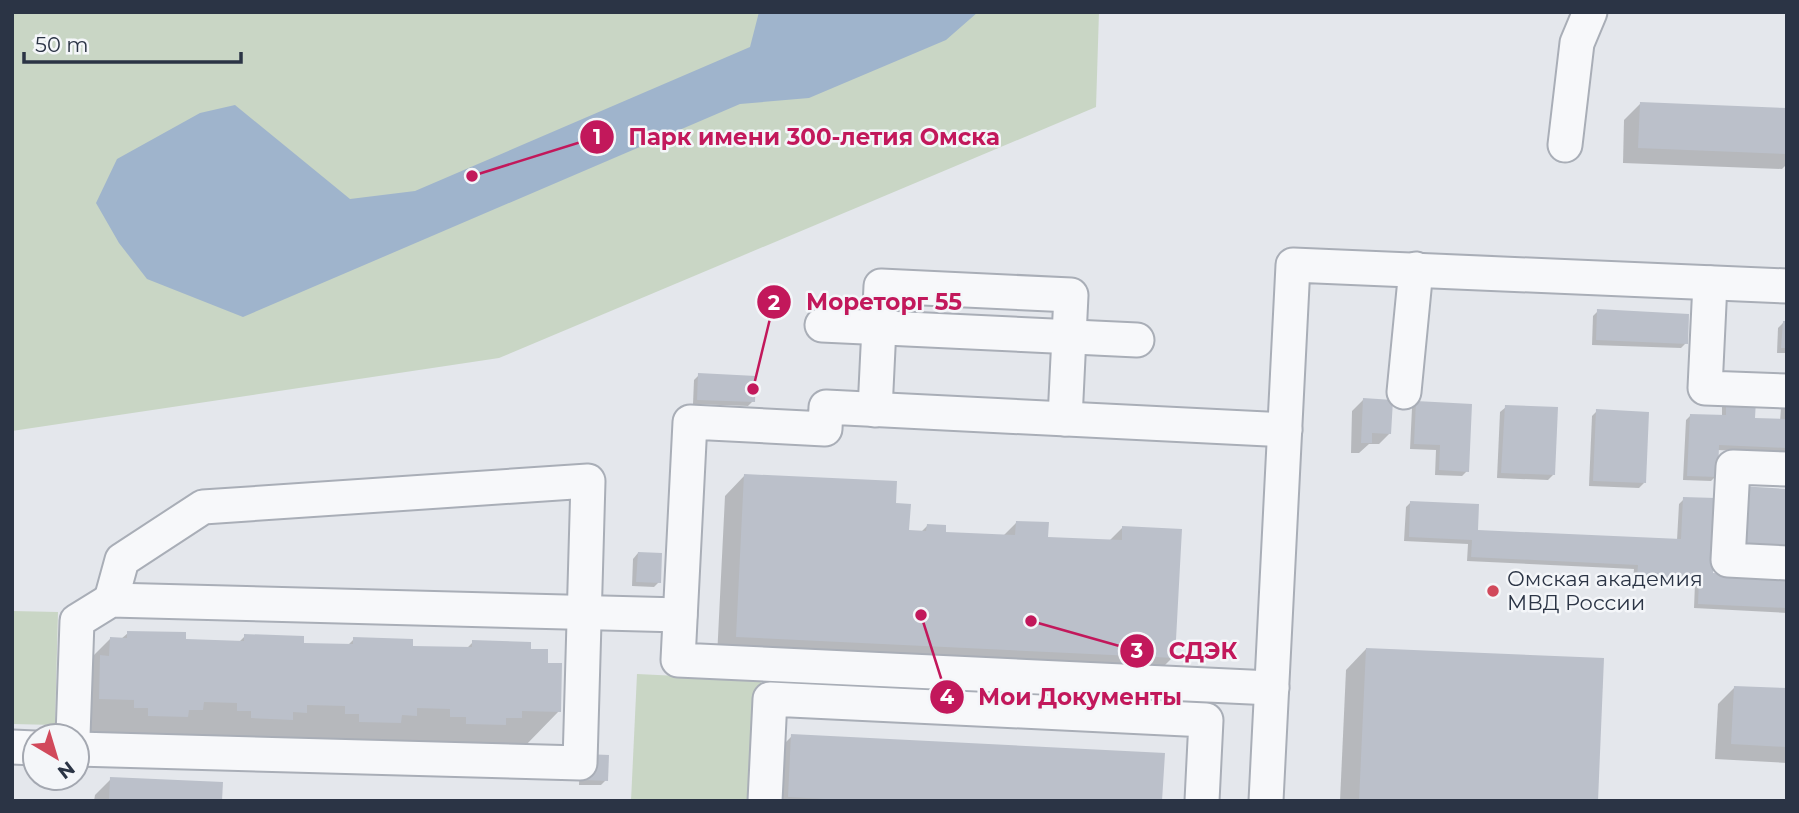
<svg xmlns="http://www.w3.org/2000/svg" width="1799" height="813" font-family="Montserrat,sans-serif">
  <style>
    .green { fill: #c9d6c5 }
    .water { fill: #9fb4cc }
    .shadow { fill: #0003 }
    .building { fill: #bbc0ca }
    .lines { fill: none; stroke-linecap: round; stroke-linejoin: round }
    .minor-casing { stroke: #a9aeb7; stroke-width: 37 }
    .minor { stroke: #f7f8fa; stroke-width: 33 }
    .poi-dot { fill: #d1495b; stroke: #f4f6f9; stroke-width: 2.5 }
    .labels { text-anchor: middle; stroke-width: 5; stroke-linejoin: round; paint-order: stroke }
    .poi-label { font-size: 21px; fill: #2b3445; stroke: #f4f6f9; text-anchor: start }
    .leader { fill: none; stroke: #c2185b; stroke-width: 2.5 }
    .callout-dot { fill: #c2185b; stroke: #f4f6f9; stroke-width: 2.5 }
    .mark-label { font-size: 21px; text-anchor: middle; font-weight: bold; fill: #fff }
    .callout-label { font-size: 23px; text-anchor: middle; font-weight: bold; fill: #c2185b; stroke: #f4f6f9; stroke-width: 5; stroke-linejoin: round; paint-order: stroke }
  </style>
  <rect width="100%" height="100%" fill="#e4e7ec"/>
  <!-- green -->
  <g class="green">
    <polygon points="12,12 1099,12 1096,107 499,358 12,431"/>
    <polygon points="12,611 58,612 55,725 12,724"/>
    <polygon points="637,674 761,680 755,801 631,801"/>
  </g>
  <!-- water -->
  <polygon class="water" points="759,12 978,12 946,40 809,98 740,104 243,317 147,279 119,243 96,203 117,159 200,113 235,105 350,199 415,191 750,47"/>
  <!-- shadow -->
  <g class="shadow">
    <polygon points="1640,104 1787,109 1787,164 1782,169 1623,163 1624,120"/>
    <polygon points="1598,311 1686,343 1681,348 1592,345 1593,316"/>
    <polygon points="1783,323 1787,323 1787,353 1777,353 1778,328"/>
    <polygon points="699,375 753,401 748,406 693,404 694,380"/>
    <polygon points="1363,400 1390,433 1379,444 1369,444 1359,453 1351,453 1352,411"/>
    <polygon points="1727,400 1753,420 1780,421 1781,408 1787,403 1787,453 1717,450 1716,476 1711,481 1683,480 1686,420 1691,415 1722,417 1722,405"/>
    <polygon points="1417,403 1467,471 1462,476 1435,475 1436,450 1410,449 1412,408"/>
    <polygon points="1506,407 1553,475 1548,480 1497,478 1500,412"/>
    <polygon points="1597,411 1644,483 1639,488 1589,486 1592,416"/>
    <polygon points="745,475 894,505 907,532 921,532 928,525 944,533 1003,536 1016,523 1047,539 1109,541 1123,527 1173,657 1153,677 717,657 725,496"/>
    <polygon points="1684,499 1711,574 1787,578 1787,613 1694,608 1695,583 1633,580 1634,569 1467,561 1468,544 1404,541 1406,507 1411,502 1476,531 1677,540 1679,504"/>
    <polygon points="638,553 659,582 654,587 632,586 633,559"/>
    <polygon points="128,633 184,641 238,643 245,636 303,644 347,646 354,639 411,648 466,649 473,642 529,650 546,664 559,711 525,746 66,733 76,673 110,639 121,639"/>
    <polygon points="1366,649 1596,801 1340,801 1346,670"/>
    <polygon points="1734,688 1787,690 1787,763 1715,759 1718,704"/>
    <polygon points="792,736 1161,801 758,801 760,768"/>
    <polygon points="580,761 606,780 601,785 579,785"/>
    <polygon points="111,779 221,801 94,801 95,795"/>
  </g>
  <!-- building -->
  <g class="building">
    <polygon points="1640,102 1787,108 1787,154 1638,148"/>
    <polygon points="1597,309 1689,314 1688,344 1596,340"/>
    <polygon points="1783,321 1787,321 1787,348 1781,348"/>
    <polygon points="698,373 756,376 755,402 697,400"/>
    <polygon points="1363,398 1393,400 1391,434 1372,433 1372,443 1361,443"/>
    <polygon points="1726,398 1756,400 1755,418 1787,419 1787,448 1719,445 1718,477 1687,476 1690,414 1726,415"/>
    <polygon points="1416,401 1472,404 1469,472 1439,470 1440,445 1414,444"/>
    <polygon points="1505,405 1558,407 1555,475 1501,473"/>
    <polygon points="1596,409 1649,412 1646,483 1593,481"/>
    <polygon points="744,474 897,481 896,503 911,504 909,530 926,531 927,524 946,525 946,532 1015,535 1016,521 1049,522 1048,537 1122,540 1122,526 1182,529 1175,658 736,637"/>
    <polygon points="1740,486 1787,489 1787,546 1738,543"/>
    <polygon points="1683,497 1716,498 1713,573 1787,576 1787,608 1698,604 1699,579 1637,576 1638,565 1471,557 1472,540 1409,537 1410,501 1479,504 1478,530 1681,539"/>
    <polygon points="638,552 662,553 661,583 636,582"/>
    <polygon points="127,631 186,632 186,639 244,641 244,634 304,636 304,643 353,644 353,637 413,639 413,646 472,647 472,640 531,642 531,649 548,649 548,663 562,663 561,712 522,711 522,718 506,718 506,725 466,724 466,717 450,717 450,709 417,708 417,716 402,715 401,723 359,722 359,714 345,714 345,706 307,705 307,713 293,712 293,720 251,718 251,711 237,711 237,703 204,702 203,710 189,710 188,717 148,716 148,708 134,708 134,700 99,699 100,655 109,656 110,637 127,638"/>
    <polygon points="1366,648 1604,658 1598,801 1359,801"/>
    <polygon points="1734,686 1787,688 1787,747 1731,744"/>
    <polygon points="791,734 1165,753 1162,801 862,801 788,797"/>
    <polygon points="585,754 609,755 608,781 584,780"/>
    <polygon points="110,777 223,782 222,801 109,801"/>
  </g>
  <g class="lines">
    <defs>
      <g id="minor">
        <polyline points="1565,145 1577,43 1590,12"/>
        <polyline points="1710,283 1705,388 1787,391"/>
        <polyline points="822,325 1137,340"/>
        <polyline points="1404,392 1416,269"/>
        <polyline points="875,410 881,286 1071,295 1065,419"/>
        <polyline points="1787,469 1733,467 1728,560 1787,563"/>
        <polyline points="1272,688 678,660 690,422 825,429 826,407 1285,430"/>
        <polyline points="73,736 77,621 111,600 680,615"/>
        <polyline points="12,747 35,748"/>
        <polyline points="77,749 580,763 588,481 203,507 122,560 111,600"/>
        <polyline points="765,801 770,699 1206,720 1202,801"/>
        <polyline points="1266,801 1293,265 1787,286"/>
      </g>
    </defs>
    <!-- minor casing -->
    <use href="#minor" class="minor-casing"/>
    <!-- minor -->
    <use href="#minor" class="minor"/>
  </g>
  <!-- markers -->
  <circle class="poi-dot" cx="1493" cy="591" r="7"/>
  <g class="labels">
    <!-- poi labels -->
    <g class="poi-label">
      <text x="1507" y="586">Омская академия<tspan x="1507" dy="24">МВД России</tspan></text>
    </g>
  </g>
  <!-- callouts -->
  <path class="leader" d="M472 176L597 137M753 389L774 302M1031 621L1137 651M921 615L947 697"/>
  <g class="callout-dot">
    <circle cx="472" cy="176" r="7"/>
    <circle cx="753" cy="389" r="7"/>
    <circle cx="1031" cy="621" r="7"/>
    <circle cx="921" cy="615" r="7"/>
    <circle cx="597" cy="137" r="18"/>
    <circle cx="774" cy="302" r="18"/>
    <circle cx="1137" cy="651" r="18"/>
    <circle cx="947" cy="697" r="18"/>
  </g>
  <g class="mark-label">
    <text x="597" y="144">1</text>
    <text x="774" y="310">2</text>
    <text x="1137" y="658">3</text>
    <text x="947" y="704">4</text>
  </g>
  <g class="callout-label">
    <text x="814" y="145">Парк имени 300-летия Омска</text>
    <text x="884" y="310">Мореторг 55</text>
    <text x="1203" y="659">СДЭК</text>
    <text x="1080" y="705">Мои Документы</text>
  </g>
  <!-- border -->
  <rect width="1799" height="813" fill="none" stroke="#2b3445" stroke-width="28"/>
  <!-- north arrow -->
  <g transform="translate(56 757) rotate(142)"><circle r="33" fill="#f4f6f9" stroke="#a4a8b1" stroke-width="2"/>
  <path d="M0-5L12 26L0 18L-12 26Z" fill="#d1495b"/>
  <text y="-10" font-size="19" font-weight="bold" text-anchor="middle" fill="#2b3445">N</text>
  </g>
  <!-- scale -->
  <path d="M24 52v10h217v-10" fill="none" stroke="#2b3445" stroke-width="3.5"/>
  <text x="35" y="52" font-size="21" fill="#2b3445" stroke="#f4f6f9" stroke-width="5" paint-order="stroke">50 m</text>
</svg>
